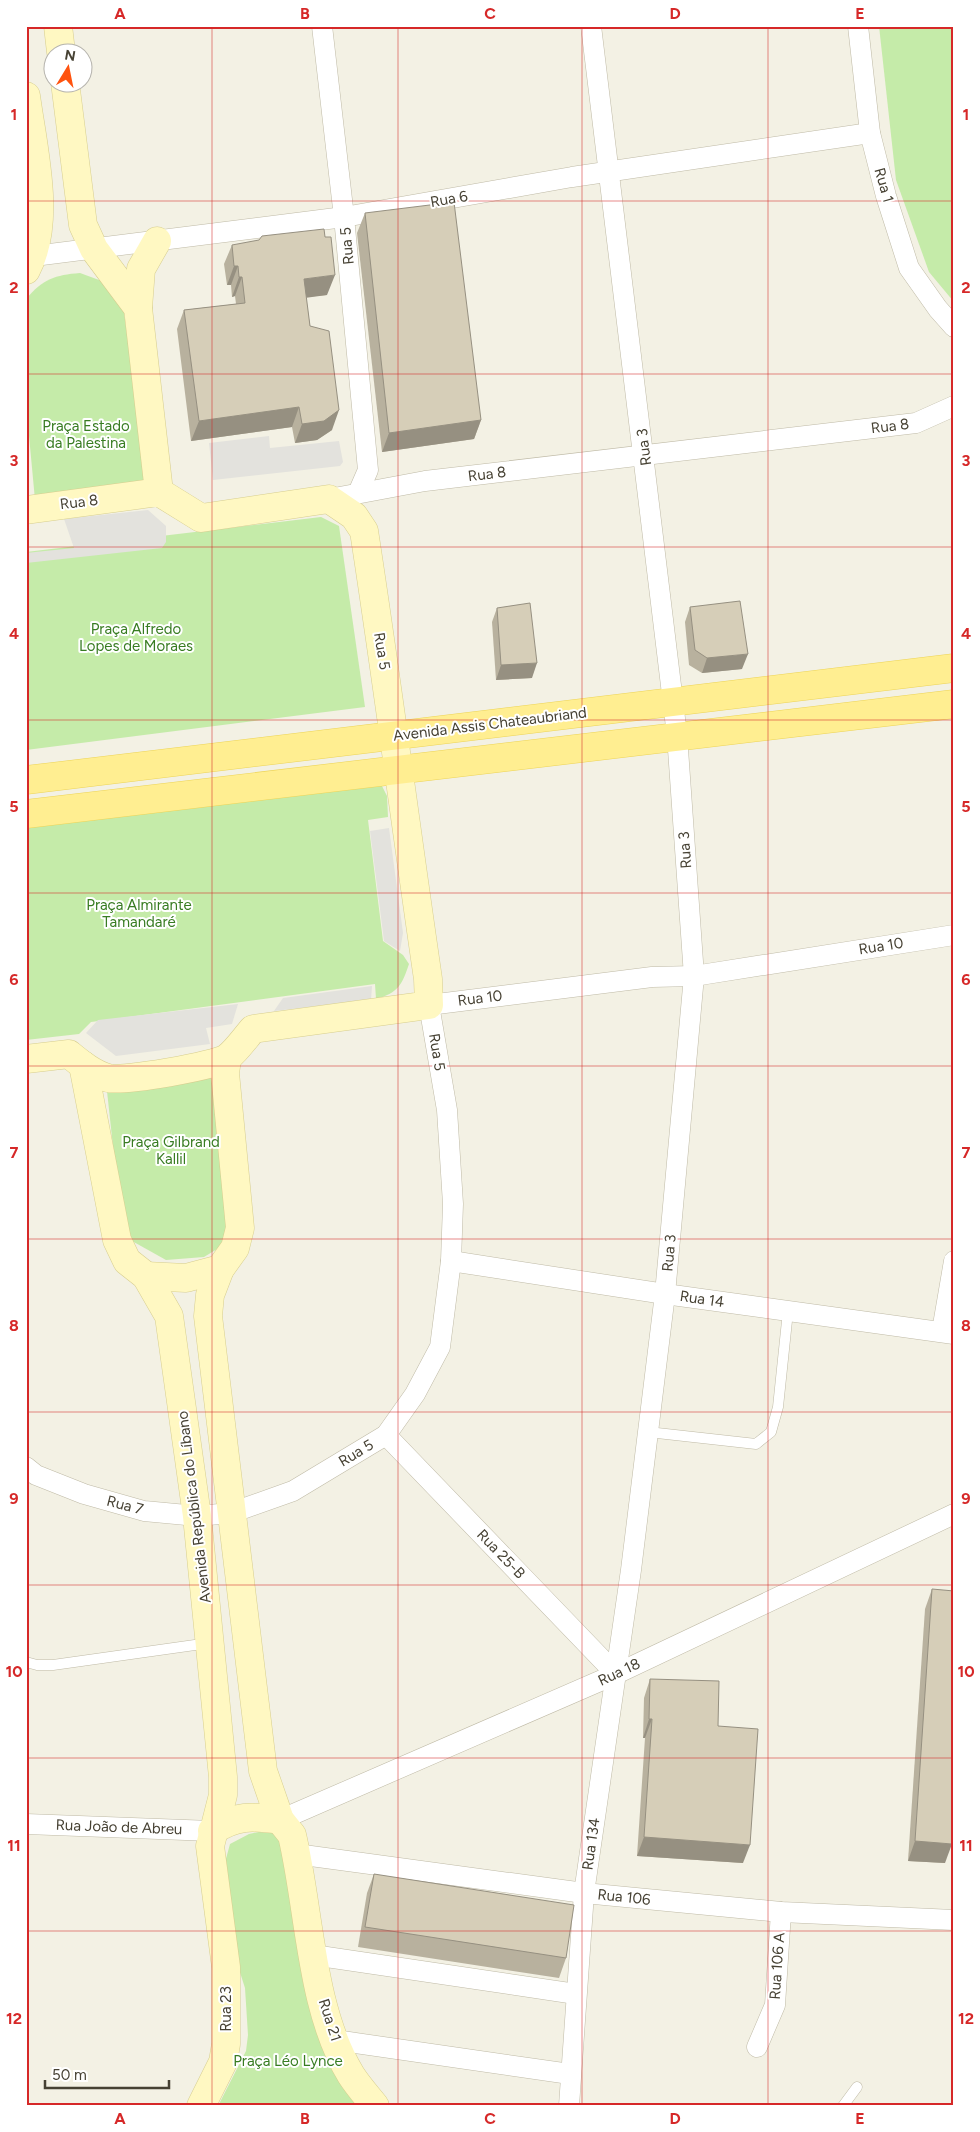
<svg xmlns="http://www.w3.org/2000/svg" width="980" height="2132" font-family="Figtree,sans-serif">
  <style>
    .green { fill: #c5eba9 }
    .parking { fill: #e3e2dd }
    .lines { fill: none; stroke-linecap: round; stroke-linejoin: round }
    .lane-casing { stroke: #bfbaa6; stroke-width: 11 }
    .street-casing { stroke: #bfbaa6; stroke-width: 21 }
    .secondary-casing { stroke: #d7ce8f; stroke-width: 29 }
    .primary-casing { stroke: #edd458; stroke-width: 29 }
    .lane { stroke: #fff; stroke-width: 10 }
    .street { stroke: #fff; stroke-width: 20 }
    .secondary { stroke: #fff8c2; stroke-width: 28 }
    .primary { stroke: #ffee91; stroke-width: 28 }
    .wall { fill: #b8b19e }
    .shaded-wall { fill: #969081 }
    .building { fill: #d6ceb8; stroke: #969081 }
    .grid { fill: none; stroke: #d62828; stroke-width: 1; stroke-opacity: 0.55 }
    .labels { text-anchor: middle; stroke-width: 4; stroke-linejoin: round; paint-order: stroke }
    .street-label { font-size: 15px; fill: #464133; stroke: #fff }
    .park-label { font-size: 15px; fill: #387c22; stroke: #fff }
    .neatline { fill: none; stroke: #d62828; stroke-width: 2 }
    .grid-label { font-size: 16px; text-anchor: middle; font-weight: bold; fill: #d62828 }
  </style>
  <rect width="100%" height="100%" fill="#f3f1e4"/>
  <!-- green -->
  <g class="green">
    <polygon points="879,26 954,26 954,302 929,272 896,180"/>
    <path d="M 80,273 L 110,284 L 122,298 L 148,485 L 35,500 L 26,404 L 26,299 C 43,279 55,275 80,273 Z"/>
    <polygon points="321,517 339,526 365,707 26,750 26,552"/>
    <path d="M 380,782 L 387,796 L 388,817 L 368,820 L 383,941 L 403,955 L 409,964 C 402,985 398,993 376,999 L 375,984 L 91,1022 L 79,1034 L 26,1040 L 26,824 Z"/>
    <polygon points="219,1071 234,1208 222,1246 204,1257 166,1260 132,1241 121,1220 106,1082"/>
    <polygon points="259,1832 272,1833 281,1840 366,2106 218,2106 246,2051 248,2035 245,1988 236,1960 224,1866 230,1844 249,1834"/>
  </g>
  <!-- parking -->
  <g class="parking">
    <polygon points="269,436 270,448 339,441 343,462 340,466 213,480 209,443"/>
    <polygon points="148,510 166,526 166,542 162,548 26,563 26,553 74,548 64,519"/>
    <polygon points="389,828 403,933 400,951 384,941 370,831"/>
    <polygon points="372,986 371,1000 274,1011 283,998"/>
    <polygon points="238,1004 232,1024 206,1028 210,1044 116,1056 86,1033 98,1020"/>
  </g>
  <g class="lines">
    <defs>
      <g id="lane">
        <polyline points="648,1432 756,1444 771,1432 778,1407 788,1311"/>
        <polyline points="26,1662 37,1665 53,1665 209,1643"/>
        <polyline points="843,2106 857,2087"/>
      </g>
      <g id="street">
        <polyline points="322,26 344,217 368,470 358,493"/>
        <polyline points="858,26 870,133 886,196 909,268 938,309 954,327"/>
        <polyline points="26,257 344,217 572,177 870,133"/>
        <polyline points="329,499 425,481 916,423 954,406"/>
        <polyline points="451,1261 665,1294 954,1334"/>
        <polyline points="942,1331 954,1261"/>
        <polyline points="386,1435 616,1674"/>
        <polyline points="26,1467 36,1475 84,1494 144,1511 197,1516 231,1513 293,1491 386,1435 415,1394 440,1347 451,1261 453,1204 447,1110 429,1005 652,977 694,976 954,935"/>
        <polyline points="280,1820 616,1674 954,1514"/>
        <polyline points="26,1824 212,1831"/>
        <polyline points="296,1854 584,1893 781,1912 954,1920"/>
        <polyline points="313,1955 576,1994"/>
        <polyline points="335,2040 570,2074"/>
        <polyline points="757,2047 775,2005 781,1912"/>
        <polyline points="569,2106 584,1893 631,1570 665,1294 694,976 677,735 591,26"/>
      </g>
      <g id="secondary">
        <polyline points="58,26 61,52"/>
        <polyline points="65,82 83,225 94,249 138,308 159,492"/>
        <path d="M 26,96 C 33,148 52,222 26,270"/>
        <polyline points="138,308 141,269 157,241"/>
        <path d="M 26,510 L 159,492 L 201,518 L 329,499 L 354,516 L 364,531 C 387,680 406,829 428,979 L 429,1005 L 253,1029 C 245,1038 237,1050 228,1057 C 217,1066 121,1082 108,1078 C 93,1074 80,1063 69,1054 L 26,1059"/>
        <path d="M 227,1059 L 225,1073 L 240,1228 L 235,1248 L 220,1269 L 210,1295 L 208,1316 L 263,1771 L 280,1820 L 292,1835 C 310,1911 310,2008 351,2075 C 358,2086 367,2096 375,2106"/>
        <polyline points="83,1065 117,1240 127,1261 146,1276 169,1316 197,1516 223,1777 223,1795 210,1846 226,1967 226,2044 223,2062 201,2106"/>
        <polyline points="146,1276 186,1278 220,1269"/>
        <path d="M 212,1831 C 236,1815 252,1816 280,1820"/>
      </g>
      <g id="primary">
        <polyline points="26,780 954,668"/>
        <polyline points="26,814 954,704"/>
      </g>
    </defs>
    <!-- lane casing -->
    <use href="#lane" class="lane-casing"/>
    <!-- street casing -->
    <use href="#street" class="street-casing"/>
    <!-- secondary casing -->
    <use href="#secondary" class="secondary-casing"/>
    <!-- primary casing -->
    <use href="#primary" class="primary-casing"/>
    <!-- lane -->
    <use href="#lane" class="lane"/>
    <!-- street -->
    <use href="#street" class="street"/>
    <!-- secondary -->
    <use href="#secondary" class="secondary"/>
    <!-- primary -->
    <use href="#primary" class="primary"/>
  </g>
  <!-- wall -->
  <g class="wall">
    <polygon points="365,213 481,420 474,439 382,452 357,233"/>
    <polygon points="232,245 327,295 306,297 310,326 332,430 317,440 295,443 292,427 191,441 177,329 184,310 236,304 235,296 232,297 231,285 227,285 224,264"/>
    <polygon points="690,607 742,669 702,673 689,665 685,622"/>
    <polygon points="497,608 532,678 496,680 492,622"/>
    <polygon points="932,1589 945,1863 908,1861 925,1609"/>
    <polygon points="650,1679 718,1726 743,1863 637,1856 645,1738 643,1738 644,1698"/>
    <polygon points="374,1874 566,1958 559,1978 358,1947 367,1893"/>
  </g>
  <!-- shaded-wall -->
  <g class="shaded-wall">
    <polygon points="234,266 238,266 231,285 227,285"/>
    <polygon points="335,275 327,295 297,299 304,279"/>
    <polygon points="239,277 242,277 235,296 232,297"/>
    <polygon points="299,407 292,427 191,441 199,421"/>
    <polygon points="339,410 332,430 317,440 295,443 302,424"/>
    <polygon points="481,420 474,439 382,452 389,433"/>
    <polygon points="748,654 742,669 702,673 707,658"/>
    <polygon points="537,663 532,678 496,680 501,665"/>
    <polygon points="649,1719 652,1719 645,1738 643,1738"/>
    <polygon points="644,1837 750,1845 743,1863 637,1856"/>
    <polygon points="915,1841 952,1844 945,1863 908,1861"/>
  </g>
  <!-- building -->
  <g class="building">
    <polygon points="454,202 481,420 389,433 365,213"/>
    <polygon points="324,229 325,237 331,237 335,275 304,279 310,326 329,331 339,410 324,421 302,424 299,407 199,421 184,310 245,303 242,277 239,277 238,266 234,266 232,245 259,240 262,236"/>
    <polygon points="740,601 748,654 707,658 695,650 690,607"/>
    <polygon points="530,603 537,663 501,665 497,608"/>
    <polygon points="932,1589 954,1591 954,1820 952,1844 915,1841"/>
    <polygon points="650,1679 719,1681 718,1726 758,1729 750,1845 644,1837 652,1719 649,1719"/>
    <polygon points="374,1874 574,1905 566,1958 365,1927"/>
  </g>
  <!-- grid -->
  <path class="grid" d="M 212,26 L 212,2106M 398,26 L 398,2106M 582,26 L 582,2106M 768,26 L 768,2106M 26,201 L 954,201M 26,374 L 954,374M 26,547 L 954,547M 26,720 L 954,720M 26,893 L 954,893M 26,1066 L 954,1066M 26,1239 L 954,1239M 26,1412 L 954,1412M 26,1585 L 954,1585M 26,1758 L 954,1758M 26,1931 L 954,1931"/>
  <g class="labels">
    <!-- street labels -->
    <g class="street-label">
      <text transform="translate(884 185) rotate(74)" y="5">Rua 1</text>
      <text transform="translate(449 199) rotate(-10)" y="5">Rua 6</text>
      <text transform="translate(347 246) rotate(-95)" y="5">Rua 5</text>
      <text transform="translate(890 426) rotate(-7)" y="5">Rua 8</text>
      <text transform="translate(644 447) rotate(-97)" y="5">Rua 3</text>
      <text transform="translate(487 474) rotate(-7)" y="5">Rua 8</text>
      <text transform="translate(79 502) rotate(-7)" y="5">Rua 8</text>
      <text transform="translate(382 651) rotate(81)" y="5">Rua 5</text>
      <text transform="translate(490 724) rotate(-7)" y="5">Avenida Assis Chateaubriand</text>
      <text transform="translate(685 850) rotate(-94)" y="5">Rua 3</text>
      <text transform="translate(881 946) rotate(-9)" y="5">Rua 10</text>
      <text transform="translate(480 998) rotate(-7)" y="5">Rua 10</text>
      <text transform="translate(437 1052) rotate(81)" y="5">Rua 5</text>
      <text transform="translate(669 1253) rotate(-85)" y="5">Rua 3</text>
      <text transform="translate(702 1299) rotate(8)" y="5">Rua 14</text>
      <text transform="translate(356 1453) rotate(-31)" y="5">Rua 5</text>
      <text transform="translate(125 1505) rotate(14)" y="5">Rua 7</text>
      <text transform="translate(194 1507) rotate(-97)" y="5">Avenida República do Líbano</text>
      <text transform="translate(501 1554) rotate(46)" y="5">Rua 25-B</text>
      <text transform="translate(619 1672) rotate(-25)" y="5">Rua 18</text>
      <text transform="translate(119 1827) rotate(2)" y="5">Rua João de Abreu</text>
      <text transform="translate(591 1844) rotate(-82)" y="5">Rua 134</text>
      <text transform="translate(624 1897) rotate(6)" y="5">Rua 106</text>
      <text transform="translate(777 1966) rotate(-86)" y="5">Rua 106 A</text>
      <text transform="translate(226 2009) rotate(-90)" y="5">Rua 23</text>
      <text transform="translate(330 2020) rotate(72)" y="5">Rua 21</text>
    </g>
    <!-- park labels -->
    <g class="park-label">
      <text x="86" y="431">Praça Estado<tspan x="86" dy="17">da Palestina</tspan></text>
      <text x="136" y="634">Praça Alfredo<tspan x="136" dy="17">Lopes de Moraes</tspan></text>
      <text x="139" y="910">Praça Almirante<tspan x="139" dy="17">Tamandaré</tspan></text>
      <text x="171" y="1147">Praça Gilbrand<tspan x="171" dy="17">Kallil</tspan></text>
      <text x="288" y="2066">Praça Léo Lynce</text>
    </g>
  </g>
  <!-- border -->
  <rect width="980" height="2132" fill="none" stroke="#ffffff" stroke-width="55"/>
  <!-- north arrow -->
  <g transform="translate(68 68) rotate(10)"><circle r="24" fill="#ffffff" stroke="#b5b3ad"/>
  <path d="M0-4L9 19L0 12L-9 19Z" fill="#ff530f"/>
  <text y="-8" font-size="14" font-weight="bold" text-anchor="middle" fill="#464133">N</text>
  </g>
  <!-- scale -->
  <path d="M45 2080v8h124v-8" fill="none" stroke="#464133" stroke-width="2.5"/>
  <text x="52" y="2080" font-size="15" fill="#464133" stroke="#ffffff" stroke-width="4" paint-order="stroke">50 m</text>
  <rect x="28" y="28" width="924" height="2076" class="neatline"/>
  <g class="grid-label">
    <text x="120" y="19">A</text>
    <text x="305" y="19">B</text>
    <text x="490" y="19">C</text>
    <text x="675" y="19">D</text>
    <text x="860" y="19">E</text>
    <text x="14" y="120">1</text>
    <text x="966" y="120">1</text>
    <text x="14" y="293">2</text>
    <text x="966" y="293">2</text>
    <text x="14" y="466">3</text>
    <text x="966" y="466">3</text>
    <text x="14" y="639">4</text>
    <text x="966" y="639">4</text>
    <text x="14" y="812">5</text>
    <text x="966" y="812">5</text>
    <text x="14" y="985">6</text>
    <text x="966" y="985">6</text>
    <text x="14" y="1158">7</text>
    <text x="966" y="1158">7</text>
    <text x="14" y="1331">8</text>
    <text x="966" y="1331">8</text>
    <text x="14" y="1504">9</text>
    <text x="966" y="1504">9</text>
    <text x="14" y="1677">10</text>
    <text x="966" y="1677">10</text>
    <text x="14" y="1851">11</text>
    <text x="966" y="1851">11</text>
    <text x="14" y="2024">12</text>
    <text x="966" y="2024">12</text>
    <text x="120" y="2124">A</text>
    <text x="305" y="2124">B</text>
    <text x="490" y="2124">C</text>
    <text x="675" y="2124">D</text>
    <text x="860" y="2124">E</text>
  </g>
</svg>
